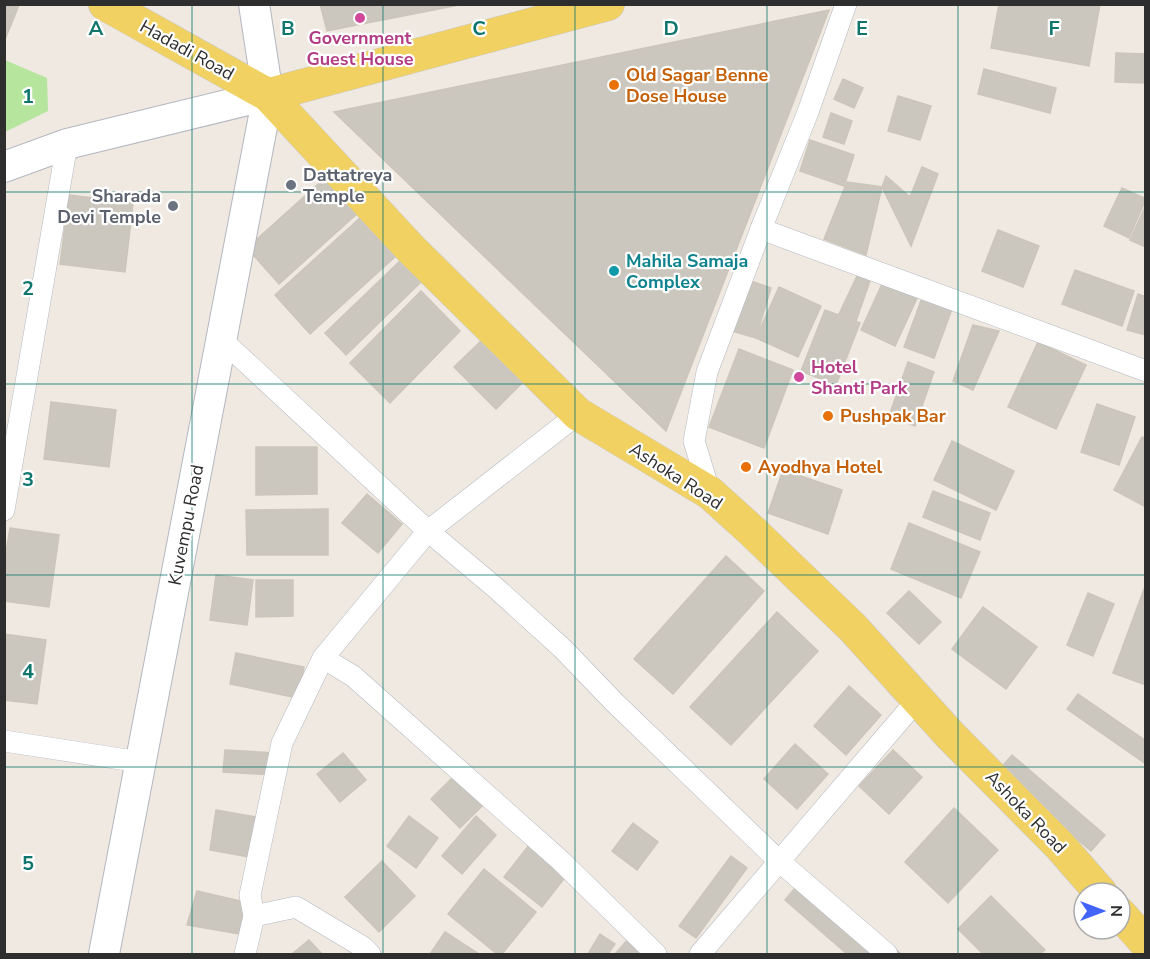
<svg xmlns="http://www.w3.org/2000/svg" width="1150" height="959" font-family="'Nunito Sans',sans-serif">
  <style>
    .green { fill: #b6e59e }
    .building { fill: #cbc7bf; stroke: #cbc5ba; stroke-width: 1.5 }
    .lines { fill: none; stroke-linecap: round; stroke-linejoin: round }
    .street-casing { stroke: #b4b7c1; stroke-width: 22 }
    .secondary-casing { stroke: #b4b7c1; stroke-width: 32 }
    .primary-casing { stroke: #c9c9c9; stroke-width: 34 }
    .street { stroke: #fff; stroke-width: 21 }
    .secondary { stroke: #fff; stroke-width: 30 }
    .primary { stroke: #f2d163; stroke-width: 33 }
    .grid { fill: none; stroke: #0f766e; stroke-width: 1.5; stroke-opacity: 0.55 }
    .hotel-dot { fill: #d1479c; stroke: #fff; stroke-width: 2 }
    .food-dot { fill: #e8710a; stroke: #fff; stroke-width: 2 }
    .worship-dot { fill: #6b7280; stroke: #fff; stroke-width: 2 }
    .culture-dot { fill: #0f9aa8; stroke: #fff; stroke-width: 2 }
    .labels { text-anchor: middle; stroke-width: 4.5; stroke-linejoin: round; paint-order: stroke }
    .hotel-label { font-size: 18px; font-weight: bold; fill: #b23c85; stroke: #fff }
    .street-label { font-size: 18px; fill: #2e2e2e; stroke: #fff }
    .food-label { font-size: 18px; font-weight: bold; fill: #c56008; stroke: #fff; text-anchor: start }
    .worship-label { font-size: 18px; font-weight: bold; fill: #5b616d; stroke: #fff; text-anchor: start }
    .culture-label { font-size: 18px; font-weight: bold; fill: #0d838f; stroke: #fff; text-anchor: start }
    .grid-label { font-size: 20px; text-anchor: middle; font-weight: bold; fill: #0f766e; stroke: #fff; stroke-width: 4.5; stroke-linejoin: round; paint-order: stroke }
  </style>
  <rect width="100%" height="100%" fill="#efe9e1"/>
  <!-- green -->
  <polygon class="green" points="5,60 47,78 48,111 5,132"/>
  <!-- building -->
  <g class="building">
    <polygon points="4,4 19,5 4,42"/>
    <polygon points="320,4 464,4 327,31"/>
    <polygon points="999,4 1100,4 1089,66 991,48"/>
    <polygon points="829,10 666,431 334,112"/>
    <polygon points="1116,53 1146,54 1146,83 1115,82"/>
    <polygon points="984,69 1056,88 1050,113 978,94"/>
    <polygon points="843,79 863,88 854,108 834,99"/>
    <polygon points="898,96 931,106 920,140 888,131"/>
    <polygon points="831,113 852,121 844,144 823,137"/>
    <polygon points="810,140 854,155 844,186 800,171"/>
    <polygon points="922,167 938,174 911,246 882,187 886,176 910,197"/>
    <polygon points="327,176 359,212 279,284 247,248"/>
    <polygon points="847,182 882,187 866,255 824,239"/>
    <polygon points="1122,188 1146,199 1129,238 1104,226"/>
    <polygon points="69,195 133,203 125,272 60,264"/>
    <polygon points="1146,205 1146,247 1130,240"/>
    <polygon points="361,217 396,256 310,334 275,295"/>
    <polygon points="998,230 1039,246 1023,287 982,271"/>
    <polygon points="403,258 423,280 346,355 325,333"/>
    <polygon points="1075,270 1134,291 1122,326 1062,304"/>
    <polygon points="858,274 871,278 856,321 839,314"/>
    <polygon points="748,280 771,288 756,338 732,331"/>
    <polygon points="883,282 917,298 895,346 861,330"/>
    <polygon points="779,287 821,306 798,357 756,338"/>
    <polygon points="421,291 460,331 390,403 350,363"/>
    <polygon points="1138,294 1146,297 1146,335 1127,330"/>
    <polygon points="922,298 952,309 934,358 904,347"/>
    <polygon points="825,310 860,323 836,385 801,371"/>
    <polygon points="973,325 999,331 973,390 953,381"/>
    <polygon points="483,339 524,381 496,409 454,367"/>
    <polygon points="1038,342 1086,365 1056,429 1008,407"/>
    <polygon points="739,349 793,370 764,448 709,427"/>
    <polygon points="908,362 934,372 915,426 889,416"/>
    <polygon points="51,402 116,410 109,467 44,459"/>
    <polygon points="1097,404 1135,417 1119,465 1081,452"/>
    <polygon points="1142,437 1146,439 1146,507 1114,490"/>
    <polygon points="952,441 1014,471 996,510 934,480"/>
    <polygon points="256,447 317,447 317,494 256,495"/>
    <polygon points="783,470 842,490 828,534 768,513"/>
    <polygon points="933,491 990,513 980,540 923,517"/>
    <polygon points="367,494 402,524 378,553 342,523"/>
    <polygon points="328,509 328,555 247,555 246,510"/>
    <polygon points="909,523 980,552 961,598 891,569"/>
    <polygon points="10,528 59,535 49,607 4,601 4,565"/>
    <polygon points="726,556 764,591 673,694 634,659"/>
    <polygon points="216,575 253,580 247,625 210,620"/>
    <polygon points="256,580 293,580 293,616 256,617"/>
    <polygon points="1144,589 1146,590 1146,685 1113,673"/>
    <polygon points="909,591 941,622 919,644 887,613"/>
    <polygon points="1088,593 1114,604 1093,656 1067,645"/>
    <polygon points="983,607 1037,647 1006,689 952,649"/>
    <polygon points="777,612 818,651 731,745 690,707"/>
    <polygon points="4,634 46,640 37,704 4,700"/>
    <polygon points="236,653 304,667 298,698 230,684"/>
    <polygon points="849,686 881,715 846,755 814,726"/>
    <polygon points="1078,694 1146,741 1146,764 1067,709"/>
    <polygon points="795,744 828,774 797,809 764,779"/>
    <polygon points="225,750 275,753 274,775 223,772"/>
    <polygon points="893,750 922,777 889,814 859,786"/>
    <polygon points="343,753 366,780 340,802 317,774"/>
    <polygon points="1012,755 1105,835 1091,851 998,771"/>
    <polygon points="455,775 484,804 460,828 431,799"/>
    <polygon points="954,808 998,850 948,903 905,862"/>
    <polygon points="216,810 268,819 261,859 210,850"/>
    <polygon points="409,816 438,838 416,868 387,846"/>
    <polygon points="476,816 496,835 462,874 442,856"/>
    <polygon points="633,823 658,842 637,870 612,851"/>
    <polygon points="536,836 574,866 542,907 504,877"/>
    <polygon points="731,856 747,868 696,938 679,926"/>
    <polygon points="382,861 415,896 379,932 345,897"/>
    <polygon points="484,869 536,912 502,954 497,954 448,914"/>
    <polygon points="808,873 901,954 847,954 785,900"/>
    <polygon points="197,891 245,902 239,934 187,925"/>
    <polygon points="991,896 1045,950 1040,954 983,954 958,929"/>
    <polygon points="445,932 479,954 430,954"/>
    <polygon points="600,934 615,944 608,954 588,954"/>
    <polygon points="629,938 649,954 615,954"/>
    <polygon points="309,940 322,954 292,954"/>
  </g>
  <g class="lines">
    <defs>
      <g id="street">
        <polyline points="761,229 1146,371"/>
        <polyline points="222,340 428,531 323,658 282,743 250,895 254,916 245,954"/>
        <polyline points="578,414 428,531 497,589 563,649 614,702 779,861 887,954"/>
        <polyline points="710,493 694,441 707,372 761,229 808,112 846,4"/>
        <polyline points="4,510 67,144"/>
        <polyline points="323,658 353,676 561,861 656,954"/>
        <polyline points="4,741 140,762"/>
        <polyline points="254,916 296,907 363,947 370,954"/>
        <polyline points="700,954 918,699"/>
      </g>
      <g id="secondary">
        <polyline points="4,167 67,144 268,95"/>
        <polyline points="104,954 268,95 254,4"/>
      </g>
      <g id="primary">
        <polyline points="105,4 268,95 411,249 578,414 710,493 752,531 853,628 950,735 1060,846 1101,893"/>
        <polyline points="268,95 608,4"/>
        <polyline points="1120,914 1146,943"/>
      </g>
    </defs>
    <!-- street casing -->
    <use href="#street" class="street-casing"/>
    <!-- secondary casing -->
    <use href="#secondary" class="secondary-casing"/>
    <!-- primary casing -->
    <use href="#primary" class="primary-casing"/>
    <!-- street -->
    <use href="#street" class="street"/>
    <!-- secondary -->
    <use href="#secondary" class="secondary"/>
    <!-- primary -->
    <use href="#primary" class="primary"/>
  </g>
  <!-- grid -->
  <path class="grid" d="M 192,4 L 192,954M 383,4 L 383,954M 575,4 L 575,954M 767,4 L 767,954M 958,4 L 958,954M 4,192 L 1146,192M 4,384 L 1146,384M 4,575 L 1146,575M 4,767 L 1146,767"/>
  <!-- markers -->
  <g class="hotel-dot">
    <circle cx="360" cy="18" r="6"/>
    <circle cx="799" cy="377" r="6"/>
  </g>
  <g class="food-dot">
    <circle cx="614" cy="85" r="6"/>
    <circle cx="828" cy="416" r="6"/>
    <circle cx="746" cy="467" r="6"/>
  </g>
  <g class="worship-dot">
    <circle cx="291" cy="185" r="6"/>
    <circle cx="173" cy="206" r="6"/>
  </g>
  <circle class="culture-dot" cx="614" cy="271" r="6"/>
  <g class="labels">
    <!-- hotel labels -->
    <g class="hotel-label">
      <text x="360" y="44">Government<tspan x="360" dy="21">Guest House</tspan></text>
      <text x="811" y="373" text-anchor="start">Hotel<tspan x="811" dy="21">Shanti Park</tspan></text>
    </g>
    <!-- street labels -->
    <g class="street-label">
      <text transform="translate(187 50) rotate(29)" y="6">Hadadi Road</text>
      <text transform="translate(676 476) rotate(33)" y="6">Ashoka Road</text>
      <text transform="translate(186 525) rotate(-79)" y="6">Kuvempu Road</text>
      <text transform="translate(1026 812) rotate(46)" y="6">Ashoka Road</text>
    </g>
    <!-- food labels -->
    <g class="food-label">
      <text x="626" y="81">Old Sagar Benne<tspan x="626" dy="21">Dose House</tspan></text>
      <text x="840" y="422">Pushpak Bar</text>
      <text x="758" y="473">Ayodhya Hotel</text>
    </g>
    <!-- worship labels -->
    <g class="worship-label">
      <text x="303" y="181">Dattatreya<tspan x="303" dy="21">Temple</tspan></text>
      <text x="161" y="202" text-anchor="end">Sharada<tspan x="161" dy="21">Devi Temple</tspan></text>
    </g>
    <!-- culture labels -->
    <g class="culture-label">
      <text x="626" y="267">Mahila Samaja<tspan x="626" dy="21">Complex</tspan></text>
    </g>
  </g>
  <g class="grid-label">
    <text x="96" y="35">A</text>
    <text x="288" y="35">B</text>
    <text x="479" y="35">C</text>
    <text x="671" y="35">D</text>
    <text x="862" y="35">E</text>
    <text x="1054" y="35">F</text>
    <text x="28" y="103">1</text>
    <text x="28" y="295">2</text>
    <text x="28" y="486">3</text>
    <text x="28" y="678">4</text>
    <text x="28" y="870">5</text>
  </g>
  <!-- border -->
  <rect width="1150" height="959" fill="none" stroke="#2e2e2e" stroke-width="12"/>
  <!-- north arrow -->
  <g transform="translate(1102 911) rotate(90)"><circle r="28" fill="#ffffff" stroke="#ababab" stroke-width="1.5"/>
  <path d="M0-4.5L10 22L0 15L-10 22Z" fill="#4264fb"/>
  <text y="-9" font-size="16" font-weight="bold" text-anchor="middle" fill="#2e2e2e">N</text>
  </g>
</svg>
